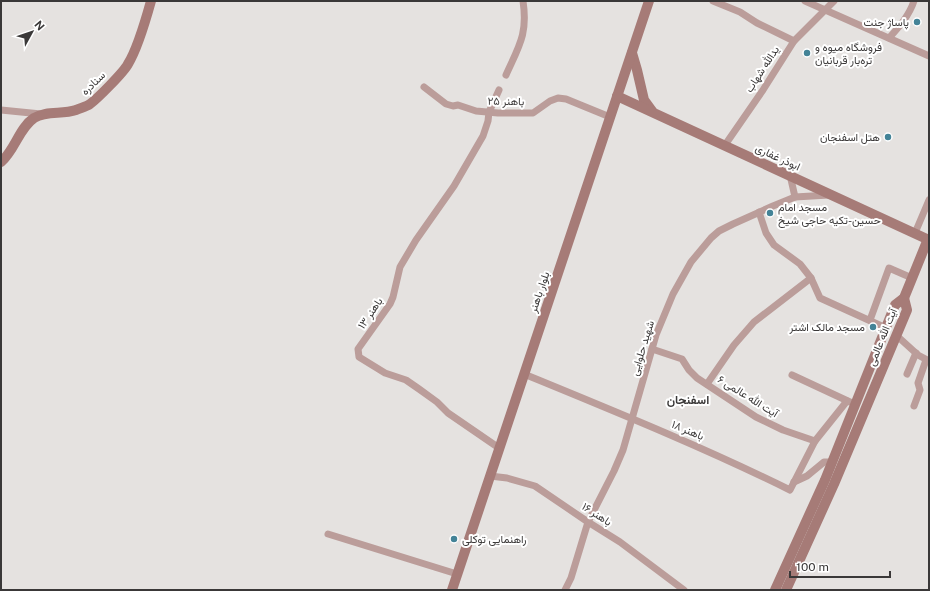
<svg xmlns="http://www.w3.org/2000/svg" width="930" height="591" font-family="'Public Sans',Vazirmatn,sans-serif">
  <style>
    .lines { fill: none; stroke-linecap: round; stroke-linejoin: round }
    .street { stroke: #bb9d9a; stroke-width: 7 }
    .secondary { stroke: #a67b77; stroke-width: 10 }
    .poi-dot { fill: #438397; stroke: #fff; stroke-width: 1.5 }
    .labels { text-anchor: middle; stroke-width: 4; stroke-linejoin: round; paint-order: stroke }
    .poi-label { font-size: 11px; fill: #3a3838; stroke: #fff; text-anchor: end }
    .street-label { font-size: 11px; fill: #3a3838; stroke: #fff }
    .neighbourhood-label { font-size: 12px; font-weight: bold; fill: #3a3838; stroke: #fff }
  </style>
  <rect width="100%" height="100%" fill="#e5e2e0"/>
  <g class="lines">
    <!-- street -->
    <g class="street">
      <polyline points="713,1 740,12 757,23 794,41"/>
      <polyline points="805,1 929,56"/>
      <path d="M 889,38 C 899,27 909,16 914,1"/>
      <path d="M 506,75 C 519,46 528,34 523,1"/>
      <polyline points="424,87 446,104 453,106 458,105 476,111 498,113 533,113 550,101 558,98 566,99 610,117"/>
      <polyline points="499,90 489,112 488,121 483,136 454,186 416,240 400,267 393,297 390,304 358,349 359,357 385,373 406,380 419,389 437,402 448,413 499,448"/>
      <polyline points="1,110 41,114"/>
      <polyline points="725,145 763,90 794,41 834,1"/>
      <polyline points="790,175 795,197"/>
      <polyline points="759,212 766,233 774,245 800,264 811,278 820,298 886,328"/>
      <polyline points="915,233 929,200"/>
      <polyline points="870,320 889,268 912,278"/>
      <polyline points="896,335 918,355 929,361"/>
      <polyline points="652,349 682,359 689,370 697,378 756,417 783,430 815,441 847,401"/>
      <path d="M 524,374 C 614,411 703,447 790,490 L 815,441"/>
      <polyline points="907,374 916,353"/>
      <polyline points="792,375 850,402"/>
      <polyline points="707,384 734,345 754,322 811,278"/>
      <polyline points="914,406 920,390 918,383 926,360"/>
      <polyline points="490,476 507,478 535,486 588,522 620,542 684,590"/>
      <polyline points="794,482 807,476 824,462 832,462"/>
      <polyline points="328,534 457,574"/>
      <polyline points="565,590 571,578 588,522 614,471 623,450 656,335 673,294 691,262 711,238 719,231 733,224 773,206 795,197 829,195"/>
    </g>
    <!-- secondary -->
    <g class="secondary">
      <polyline points="632,53 637,70 644,100 652,111"/>
      <polyline points="617,96 929,240"/>
      <path d="M 1,162 C 15,150 19,128 34,118 C 47,110 62,115 76,110 C 80,108 86,107 90,104 C 97,99 124,72 128,64 C 138,48 146,19 151,1"/>
      <polyline points="452,590 649,1"/>
      <polyline points="775,590 825,480 895,305 904,298 928,239"/>
      <polyline points="786,590 834,484 907,310 904,298"/>
    </g>
  </g>
  <!-- markers -->
  <g class="poi-dot">
    <circle cx="917" cy="22" r="4"/>
    <circle cx="807" cy="53" r="4"/>
    <circle cx="888" cy="137" r="4"/>
    <circle cx="770" cy="213" r="4"/>
    <circle cx="873" cy="327" r="4"/>
    <circle cx="454" cy="539" r="4"/>
  </g>
  <g class="labels">
    <!-- poi labels -->
    <g class="poi-label">
      <text x="909" y="26">پاساژ جنت</text>
      <text x="815" y="51" text-anchor="start">فروشگاه میوه و<tspan x="815" dy="13">تره‌بار قربانیان</tspan></text>
      <text x="880" y="141">هتل اسفنجان</text>
      <text x="778" y="211" text-anchor="start">مسجد امام<tspan x="778" dy="13">حسین-تکیه حاجی شیخ</tspan></text>
      <text x="865" y="331">مسجد مالک اشتر</text>
      <text x="462" y="543" text-anchor="start">راهنمایی توکلی</text>
    </g>
    <!-- street labels -->
    <g class="street-label">
      <text transform="translate(762 69) rotate(-57)" y="4">یدالله شهاب</text>
      <text transform="translate(93 83) rotate(-44)" y="4">سنادره</text>
      <text transform="translate(506 101) rotate(1)" y="4">باهنر ۲۵</text>
      <text transform="translate(778 157) rotate(25)" y="4">ابوذر غفاری</text>
      <text transform="translate(539 292) rotate(-71)" y="4">بلوار باهنر</text>
      <text transform="translate(370 313) rotate(-56)" y="4">باهنر ۱۳</text>
      <text transform="translate(882 337) rotate(-68)" y="4">آیت الله عالمی</text>
      <text transform="translate(642 348) rotate(-73)" y="4">شهید حلوایی</text>
      <text transform="translate(748 396) rotate(32)" y="4">آیت الله عالمی ۶</text>
      <text transform="translate(688 430) rotate(23)" y="4">باهنر ۱۸</text>
      <text transform="translate(597 514) rotate(33)" y="4">باهنر ۱۶</text>
    </g>
    <!-- neighbourhood labels -->
    <g class="neighbourhood-label">
      <text x="688" y="404">اسفنجان</text>
    </g>
  </g>
  <!-- border -->
  <rect width="930" height="591" fill="none" stroke="#3a3838" stroke-width="4"/>
  <!-- north arrow -->
  <g transform="translate(32 32) rotate(50)" stroke="#ffffff" stroke-width="3" paint-order="stroke">
  <path d="M0-3L7 15L0 10L-7 15Z" fill="#3a3838"/>
  <text y="-6" font-size="11" font-weight="bold" text-anchor="middle" fill="#3a3838">N</text>
  </g>
  <!-- scale -->
  <path d="M790 571v6h100v-6" fill="none" stroke="#3a3838" stroke-width="2"/>
  <text x="796" y="571" font-size="12" fill="#3a3838" stroke="#ffffff" stroke-width="3" paint-order="stroke">100 m</text>
</svg>
